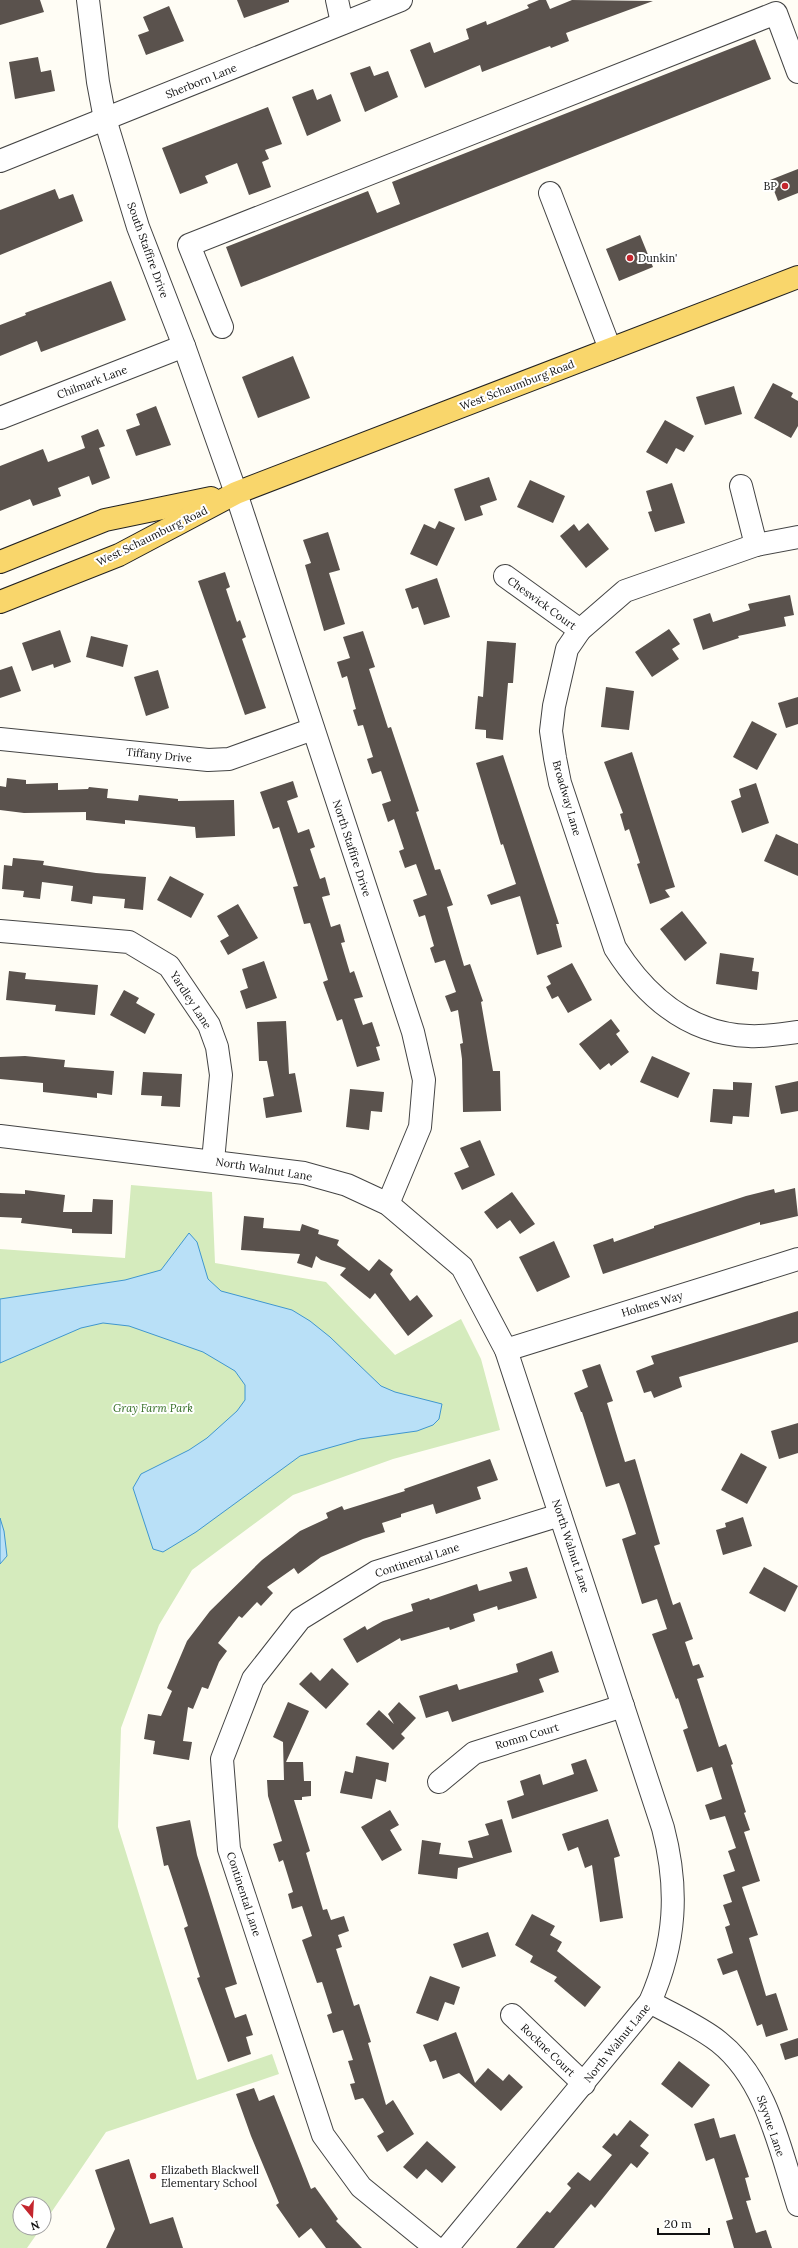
<svg xmlns="http://www.w3.org/2000/svg" width="798" height="2248" font-family="Lora,serif">
  <style>
    .green { fill: #d5ebbd }
    .water { fill: #b9e0f7; stroke: #3f96cf }
    .building { fill: #5a524d }
    .lines { fill: none; stroke-linecap: round; stroke-linejoin: round }
    .minor-casing { stroke: #444; stroke-width: 24 }
    .major-casing { stroke: #222; stroke-width: 24 }
    .minor { stroke: #fff; stroke-width: 22 }
    .major { stroke: #f9d66b; stroke-width: 22 }
    .poi-dot { fill: #c4262e; stroke: #fff; stroke-width: 1.5 }
    .labels { text-anchor: middle; stroke-width: 4; stroke-linejoin: round; paint-order: stroke }
    .street-label { font-size: 11px; fill: #111; stroke: #fff }
    .poi-label { font-size: 11px; fill: #111; stroke: #fff; text-anchor: start }
    .park-label { font-size: 11px; font-style: italic; fill: #2f6b1f; stroke: #fff }
  </style>
  <rect width="100%" height="100%" fill="#fffdf5"/>
  <!-- green -->
  <polygon class="green" points="131,1185 212,1192 215,1263 326,1282 395,1355 461,1319 481,1359 500,1430 393,1459 293,1495 192,1570 159,1625 121,1728 118,1827 197,2080 272,2054 279,2074 106,2132 44,2223 44,2204 20,2204 20,2228 41,2228 27,2248 0,2248 0,1249 125,1258"/>
  <!-- water -->
  <g class="water">
    <polygon points="189,1233 197,1242 208,1279 221,1291 292,1310 310,1321 330,1337 381,1386 395,1392 442,1404 439,1419 433,1425 417,1431 360,1439 300,1456 196,1532 163,1552 153,1549 133,1488 141,1474 189,1450 207,1438 237,1411 245,1400 245,1385 235,1371 203,1352 129,1326 103,1323 81,1328 0,1363 0,1299 125,1280 161,1270"/>
    <polygon points="0,1518 4,1531 7,1556 0,1564"/>
  </g>
  <!-- building -->
  <g class="building">
    <polygon points="0,0 40,0 44,12 0,25"/>
    <polygon points="237,0 289,0 289,2 244,18"/>
    <polygon points="539,0 546,0 550,9 572,0 653,1 566,33 569,41 551,48 550,46 482,72 480,65 425,88 410,50 430,42 434,53 469,39 466,29 486,21 487,25 529,8 527,5"/>
    <polygon points="169,6 184,41 146,55 138,35 149,31 143,17"/>
    <polygon points="755,39 771,79 241,287 226,247 368,191 377,213 400,204 392,182"/>
    <polygon points="38,57 41,72 51,70 55,91 15,99 9,62"/>
    <polygon points="370,66 374,76 388,71 398,97 365,112 350,73"/>
    <polygon points="313,89 317,100 331,94 341,121 307,136 292,97"/>
    <polygon points="268,107 282,144 265,150 269,159 262,162 271,187 249,195 237,163 205,176 208,183 180,194 162,148"/>
    <polygon points="798,169 798,193 778,201 770,180"/>
    <polygon points="55,189 59,199 73,194 83,221 0,255 0,210"/>
    <polygon points="640,235 653,267 619,281 606,249"/>
    <polygon points="111,281 126,320 41,352 37,341 0,356 0,325 26,315 25,313"/>
    <polygon points="293,356 310,398 258,418 242,377"/>
    <polygon points="773,383 793,393 791,397 798,401 798,426 791,438 754,418"/>
    <polygon points="734,386 742,414 705,425 696,397"/>
    <polygon points="156,406 171,445 136,456 126,430 140,425 136,414"/>
    <polygon points="665,420 694,436 684,452 676,448 667,464 646,452"/>
    <polygon points="98,429 105,446 99,448 110,478 92,485 89,476 58,488 61,496 33,506 30,499 0,511 0,466 43,449 48,462 85,448 81,436"/>
    <polygon points="489,477 497,500 480,506 483,515 465,521 454,489"/>
    <polygon points="530,480 565,496 553,523 517,507"/>
    <polygon points="672,483 685,523 655,532 648,512 652,511 646,491"/>
    <polygon points="439,521 455,528 437,566 410,554 424,524 435,529"/>
    <polygon points="588,523 609,549 586,568 560,536 574,524 579,531"/>
    <polygon points="328,532 340,570 329,573 345,624 324,631 305,565 311,563 303,540"/>
    <polygon points="225,572 230,587 226,589 237,622 240,620 246,637 242,639 266,708 245,715 198,581"/>
    <polygon points="437,578 450,617 424,625 418,607 412,609 405,589"/>
    <polygon points="790,595 794,615 784,617 786,626 738,636 739,638 703,650 693,619 710,613 713,622 750,610 748,604"/>
    <polygon points="669,629 680,644 672,649 679,659 652,677 635,652"/>
    <polygon points="60,630 71,662 54,668 53,664 32,671 22,643"/>
    <polygon points="363,631 375,667 369,669 388,728 391,727 419,811 416,812 435,870 440,869 453,905 447,907 464,966 470,964 483,1001 481,1002 493,1071 500,1071 501,1111 463,1112 462,1059 460,1044 463,1043 458,1010 451,1012 445,996 456,992 445,960 435,963 430,948 434,946 425,915 419,917 413,900 427,895 416,864 405,868 399,851 404,849 394,819 388,822 382,804 391,801 381,771 372,774 367,759 373,757 363,725 358,726 353,710 356,709 347,676 342,678 337,662 350,658 343,637"/>
    <polygon points="91,636 128,645 123,667 86,657"/>
    <polygon points="487,641 516,643 513,683 508,683 503,740 486,738 486,730 475,729 478,696 483,697"/>
    <polygon points="12,666 21,691 0,698 0,670"/>
    <polygon points="158,670 169,708 146,716 134,677"/>
    <polygon points="606,687 634,691 629,730 601,727"/>
    <polygon points="798,697 798,724 786,728 778,703"/>
    <polygon points="752,721 777,734 757,770 733,757"/>
    <polygon points="632,752 675,887 665,890 670,897 650,904 637,864 640,863 629,829 625,831 620,814 623,813 604,762"/>
    <polygon points="503,755 559,924 556,924 562,947 537,955 520,896 491,905 487,895 516,884 503,844 501,845 476,763"/>
    <polygon points="7,778 26,780 26,784 58,783 58,790 88,789 89,787 108,789 107,798 138,801 139,795 178,799 178,801 234,800 235,836 196,838 195,827 125,820 125,824 86,820 86,812 24,813 0,810 0,786 6,787"/>
    <polygon points="293,781 298,797 287,801 298,833 309,829 315,847 310,849 320,879 325,877 330,895 322,897 331,927 340,924 345,942 341,943 350,973 354,971 363,997 354,999 363,1025 372,1022 380,1046 376,1047 380,1060 357,1067 342,1019 337,1021 323,982 328,980 310,923 304,924 293,887 298,886 279,827 273,829 260,792"/>
    <polygon points="756,783 769,823 742,833 731,801 741,797 739,789"/>
    <polygon points="776,834 798,844 798,876 764,861"/>
    <polygon points="13,858 44,861 43,865 96,873 146,877 143,910 124,908 125,899 93,896 92,904 71,901 73,886 42,882 40,899 23,897 24,891 2,889 4,865 12,866"/>
    <polygon points="170,876 204,894 191,918 157,900"/>
    <polygon points="238,904 258,938 228,955 220,941 229,936 217,916"/>
    <polygon points="682,911 707,943 685,961 660,929"/>
    <polygon points="720,953 754,958 752,971 759,972 757,990 716,984"/>
    <polygon points="264,961 277,998 246,1009 240,991 248,988 242,969"/>
    <polygon points="572,963 592,1000 568,1013 558,996 552,999 546,987 551,984 547,976"/>
    <polygon points="9,971 26,973 25,979 98,985 95,1015 55,1011 56,1005 6,1000"/>
    <polygon points="124,990 139,998 136,1003 155,1014 145,1034 110,1015"/>
    <polygon points="611,1019 620,1031 616,1034 629,1052 611,1066 609,1063 600,1070 579,1044"/>
    <polygon points="286,1021 289,1074 295,1073 302,1112 266,1118 263,1098 274,1096 267,1061 259,1061 257,1022"/>
    <polygon points="25,1056 65,1060 64,1067 114,1071 112,1095 97,1093 97,1098 43,1092 43,1083 0,1079 0,1057"/>
    <polygon points="652,1056 690,1073 678,1098 640,1082"/>
    <polygon points="143,1072 182,1074 180,1107 161,1106 162,1096 141,1095"/>
    <polygon points="798,1081 798,1111 781,1114 775,1086"/>
    <polygon points="733,1082 752,1083 749,1117 733,1116 732,1124 710,1122 713,1089 733,1090"/>
    <polygon points="350,1089 384,1092 382,1112 371,1111 369,1130 346,1127"/>
    <polygon points="480,1140 495,1175 462,1190 454,1173 469,1167 460,1148"/>
    <polygon points="795,1188 798,1216 760,1225 760,1222 603,1274 593,1245 613,1238 614,1242 654,1228 654,1226 746,1196 774,1189 775,1193"/>
    <polygon points="25,1190 65,1195 63,1212 92,1212 93,1199 113,1200 112,1234 72,1233 72,1229 21,1223 22,1218 0,1217 0,1193 25,1194"/>
    <polygon points="512,1192 535,1224 520,1234 510,1220 497,1229 484,1212"/>
    <polygon points="244,1216 264,1218 263,1228 300,1231 302,1224 319,1230 318,1234 339,1240 337,1245 369,1271 379,1259 393,1270 390,1274 410,1301 417,1295 433,1316 408,1336 375,1293 370,1299 340,1275 346,1268 321,1260 316,1256 312,1268 297,1263 300,1254 241,1250"/>
    <polygon points="554,1241 570,1277 537,1292 519,1257"/>
    <polygon points="798,1311 798,1342 679,1377 682,1387 654,1398 651,1391 644,1393 636,1371 654,1364 651,1356"/>
    <polygon points="600,1364 613,1401 607,1403 625,1462 635,1459 660,1544 654,1546 673,1605 680,1602 693,1639 685,1642 693,1666 699,1664 704,1677 697,1679 719,1747 726,1744 733,1764 731,1765 746,1812 744,1813 750,1830 744,1832 760,1881 742,1887 758,1935 749,1938 766,1996 776,1993 788,2030 766,2037 762,2024 757,2026 737,1970 723,1975 717,1959 733,1953 725,1927 730,1925 723,1905 732,1902 723,1875 735,1871 728,1851 736,1848 725,1816 710,1820 705,1805 722,1799 712,1767 697,1772 683,1730 688,1728 678,1698 676,1699 652,1634 667,1629 657,1599 642,1604 622,1539 636,1534 626,1503 619,1483 606,1487 582,1412 581,1412 574,1393 588,1387 582,1370"/>
    <polygon points="798,1423 798,1453 779,1459 771,1431"/>
    <polygon points="741,1453 767,1467 747,1504 721,1490"/>
    <polygon points="490,1459 498,1480 477,1487 481,1499 436,1514 433,1504 401,1514 401,1517 382,1523 385,1532 363,1539 321,1557 298,1574 294,1568 267,1587 273,1593 261,1606 257,1602 242,1618 239,1616 218,1643 227,1651 219,1662 208,1689 202,1687 193,1709 188,1707 183,1741 192,1742 189,1760 153,1754 155,1741 144,1739 148,1714 161,1716 172,1691 167,1688 187,1641 210,1611 262,1560 300,1531 328,1518 326,1513 342,1506 344,1510 405,1491 404,1489"/>
    <polygon points="743,1517 752,1546 723,1555 716,1530 726,1527 725,1523"/>
    <polygon points="527,1567 537,1598 498,1610 497,1606 473,1614 475,1621 450,1630 449,1627 401,1641 400,1638 357,1663 343,1639 365,1626 367,1630 383,1621 413,1611 411,1604 429,1598 430,1600 477,1584 479,1591 512,1581 509,1572"/>
    <polygon points="764,1567 798,1586 785,1612 749,1593"/>
    <polygon points="552,1651 559,1672 539,1679 544,1692 452,1722 448,1711 426,1718 419,1696 457,1684 459,1690 518,1672 516,1664"/>
    <polygon points="332,1668 349,1684 326,1709 299,1684 311,1672 320,1681"/>
    <polygon points="288,1702 309,1711 286,1762 303,1762 304,1781 311,1781 311,1796 302,1797 302,1800 294,1800 310,1851 306,1853 323,1910 327,1909 331,1920 344,1916 349,1931 338,1935 342,1947 336,1949 354,2006 359,2004 371,2042 368,2043 386,2105 393,2100 414,2134 387,2152 377,2136 384,2132 363,2098 355,2100 350,2084 355,2083 348,2061 353,2060 343,2030 333,2033 327,2015 332,2013 322,1982 317,1983 302,1940 312,1936 302,1906 292,1909 288,1894 293,1892 283,1860 279,1862 273,1844 282,1841 268,1796 267,1780 284,1780 283,1742 273,1737"/>
    <polygon points="399,1702 416,1718 401,1734 405,1738 393,1750 366,1724 379,1710 394,1724 388,1714"/>
    <polygon points="356,1756 389,1763 386,1782 376,1779 372,1799 340,1793 345,1771 353,1773"/>
    <polygon points="586,1759 598,1791 512,1819 507,1801 524,1795 520,1781 540,1774 543,1785 574,1774 571,1764"/>
    <polygon points="390,1810 399,1825 390,1830 402,1850 382,1861 361,1827"/>
    <polygon points="502,1819 512,1852 458,1868 457,1879 418,1874 422,1840 441,1843 439,1854 473,1858 468,1841 489,1835 485,1824"/>
    <polygon points="608,1819 620,1856 614,1858 623,1918 600,1922 592,1865 585,1868 578,1847 568,1851 562,1834"/>
    <polygon points="190,1820 197,1855 237,1984 225,1988 235,2018 246,2014 253,2035 246,2037 251,2054 228,2062 197,1978 200,1977 184,1928 188,1926 168,1865 164,1866 156,1827"/>
    <polygon points="532,1914 555,1926 550,1935 562,1942 557,1951 601,1987 585,2007 554,1981 557,1977 530,1962 533,1956 515,1945"/>
    <polygon points="488,1932 496,1956 462,1968 453,1944"/>
    <polygon points="430,1976 460,1987 454,2005 445,2002 438,2021 416,2013"/>
    <polygon points="456,2032 475,2083 488,2068 503,2081 509,2074 523,2087 501,2111 459,2073 443,2079 436,2060 430,2062 423,2045"/>
    <polygon points="798,2038 798,2056 785,2060 780,2044"/>
    <polygon points="679,2061 710,2085 692,2108 661,2084"/>
    <polygon points="254,2088 259,2101 274,2095 311,2189 315,2187 338,2219 336,2221 362,2248 326,2248 311,2228 299,2238 276,2205 279,2203 251,2136 236,2094"/>
    <polygon points="714,2118 720,2138 735,2134 749,2177 745,2178 751,2200 746,2201 756,2233 766,2230 772,2248 734,2248 726,2221 733,2219 714,2158 706,2161 694,2124"/>
    <polygon points="630,2120 649,2135 640,2146 649,2153 637,2168 631,2163 595,2208 591,2204 554,2248 516,2248 547,2211 550,2213 571,2188 567,2184 578,2172 590,2181 612,2155 602,2147 614,2133 617,2136"/>
    <polygon points="427,2141 456,2167 442,2183 426,2169 417,2179 403,2167"/>
    <polygon points="129,2159 150,2224 173,2217 183,2248 106,2248 115,2229 95,2170"/>
  </g>
  <g class="lines">
    <defs>
      <g id="minor">
        <polyline points="88,0 98,82 105,119 138,227 184,346 236,493 413,1032 424,1080 420,1127 388,1204"/>
        <polyline points="337,0 342,23"/>
        <polyline points="0,161 401,0"/>
        <polyline points="550,193 610,349"/>
        <polyline points="222,327 189,245 776,13 798,72"/>
        <polyline points="0,418 184,346"/>
        <polyline points="741,486 756,545"/>
        <path d="M 798,537 L 756,545 L 625,591 L 580,630 L 567,649 L 554,706 L 551,731 L 555,758 L 560,783 L 615,948 C 646,997 689,1034 749,1036 C 765,1037 782,1034 798,1032"/>
        <polyline points="505,576 580,630"/>
        <polyline points="0,739 208,760 229,759 313,729"/>
        <polyline points="0,931 129,942 169,966 209,1025 217,1047 221,1075 213,1161"/>
        <path d="M 0,1136 L 304,1173 L 347,1185 L 388,1204 L 462,1267 L 506,1350 L 663,1828 C 679,1889 676,1943 650,2002 L 447,2248"/>
        <polyline points="506,1350 798,1259"/>
        <polyline points="439,1782 474,1753 623,1706"/>
        <path d="M 650,2002 C 673,2015 699,2026 719,2042 C 767,2080 780,2150 798,2205"/>
        <polyline points="512,2015 584,2084"/>
        <polyline points="436,2248 361,2187 323,2135 229,1849 222,1759 253,1679 300,1619 376,1572 560,1515"/>
      </g>
      <g id="major">
        <polyline points="0,562 105,520 211,498"/>
        <polyline points="0,602 119,555 236,493 798,277"/>
      </g>
    </defs>
    <!-- minor casing -->
    <use href="#minor" class="minor-casing"/>
    <!-- major casing -->
    <use href="#major" class="major-casing"/>
    <!-- minor -->
    <use href="#minor" class="minor"/>
    <!-- major -->
    <use href="#major" class="major"/>
  </g>
  <!-- markers -->
  <g class="poi-dot">
    <circle cx="785" cy="186" r="4"/>
    <circle cx="630" cy="258" r="4"/>
    <circle cx="153" cy="2176" r="4"/>
  </g>
  <g class="labels">
    <!-- street labels -->
    <g class="street-label">
      <text transform="translate(201 81) rotate(-22)" y="4">Sherborn Lane</text>
      <text transform="translate(148 250) rotate(70)" y="4">South Staffire Drive</text>
      <text transform="translate(92 382) rotate(-21)" y="4">Chilmark Lane</text>
      <text transform="translate(517 385) rotate(-21)" y="4">West Schaumburg Road</text>
      <text transform="translate(152 536) rotate(-26)" y="4">West Schaumburg Road</text>
      <text transform="translate(542 603) rotate(36)" y="4">Cheswick Court</text>
      <text transform="translate(159 755) rotate(6)" y="4">Tiffany Drive</text>
      <text transform="translate(567 798) rotate(74)" y="4">Broadway Lane</text>
      <text transform="translate(352 848) rotate(72)" y="4">North Staffire Drive</text>
      <text transform="translate(191 1000) rotate(57)" y="4">Yardley Lane</text>
      <text transform="translate(264 1169) rotate(9)" y="4">North Walnut Lane</text>
      <text transform="translate(652 1304) rotate(-17)" y="4">Holmes Way</text>
      <text transform="translate(571 1546) rotate(72)" y="4">North Walnut Lane</text>
      <text transform="translate(417 1560) rotate(-18)" y="4">Continental Lane</text>
      <text transform="translate(527 1736) rotate(-17)" y="4">Romm Court</text>
      <text transform="translate(244 1894) rotate(72)" y="4">Continental Lane</text>
      <text transform="translate(617 2043) rotate(-51)" y="4">North Walnut Lane</text>
      <text transform="translate(548 2050) rotate(44)" y="4">Rockne Court</text>
      <text transform="translate(771 2126) rotate(71)" y="4">Skyvue Lane</text>
    </g>
    <!-- poi labels -->
    <g class="poi-label">
      <text x="777" y="190" text-anchor="end">BP</text>
      <text x="638" y="262">Dunkin'</text>
      <text x="161" y="2174">Elizabeth Blackwell<tspan x="161" dy="13">Elementary School</tspan></text>
    </g>
    <!-- park labels -->
    <g class="park-label">
      <text x="153" y="1412">Gray Farm Park</text>
    </g>
  </g>
  <!-- north arrow -->
  <g transform="translate(32 2216) rotate(162)"><circle r="19" fill="#ffffff" stroke="#a0a0a0"/>
  <path d="M0-3L7 15L0 10L-7 15Z" fill="#c4262e"/>
  <text y="-6" font-size="11" font-weight="bold" text-anchor="middle" fill="#111111">N</text>
  </g>
  <!-- scale -->
  <path d="M658 2228v6h51v-6" fill="none" stroke="#111111" stroke-width="2"/>
  <text x="664" y="2228" font-size="12" fill="#111111" stroke="#ffffff" stroke-width="3" paint-order="stroke">20 m</text>
</svg>
